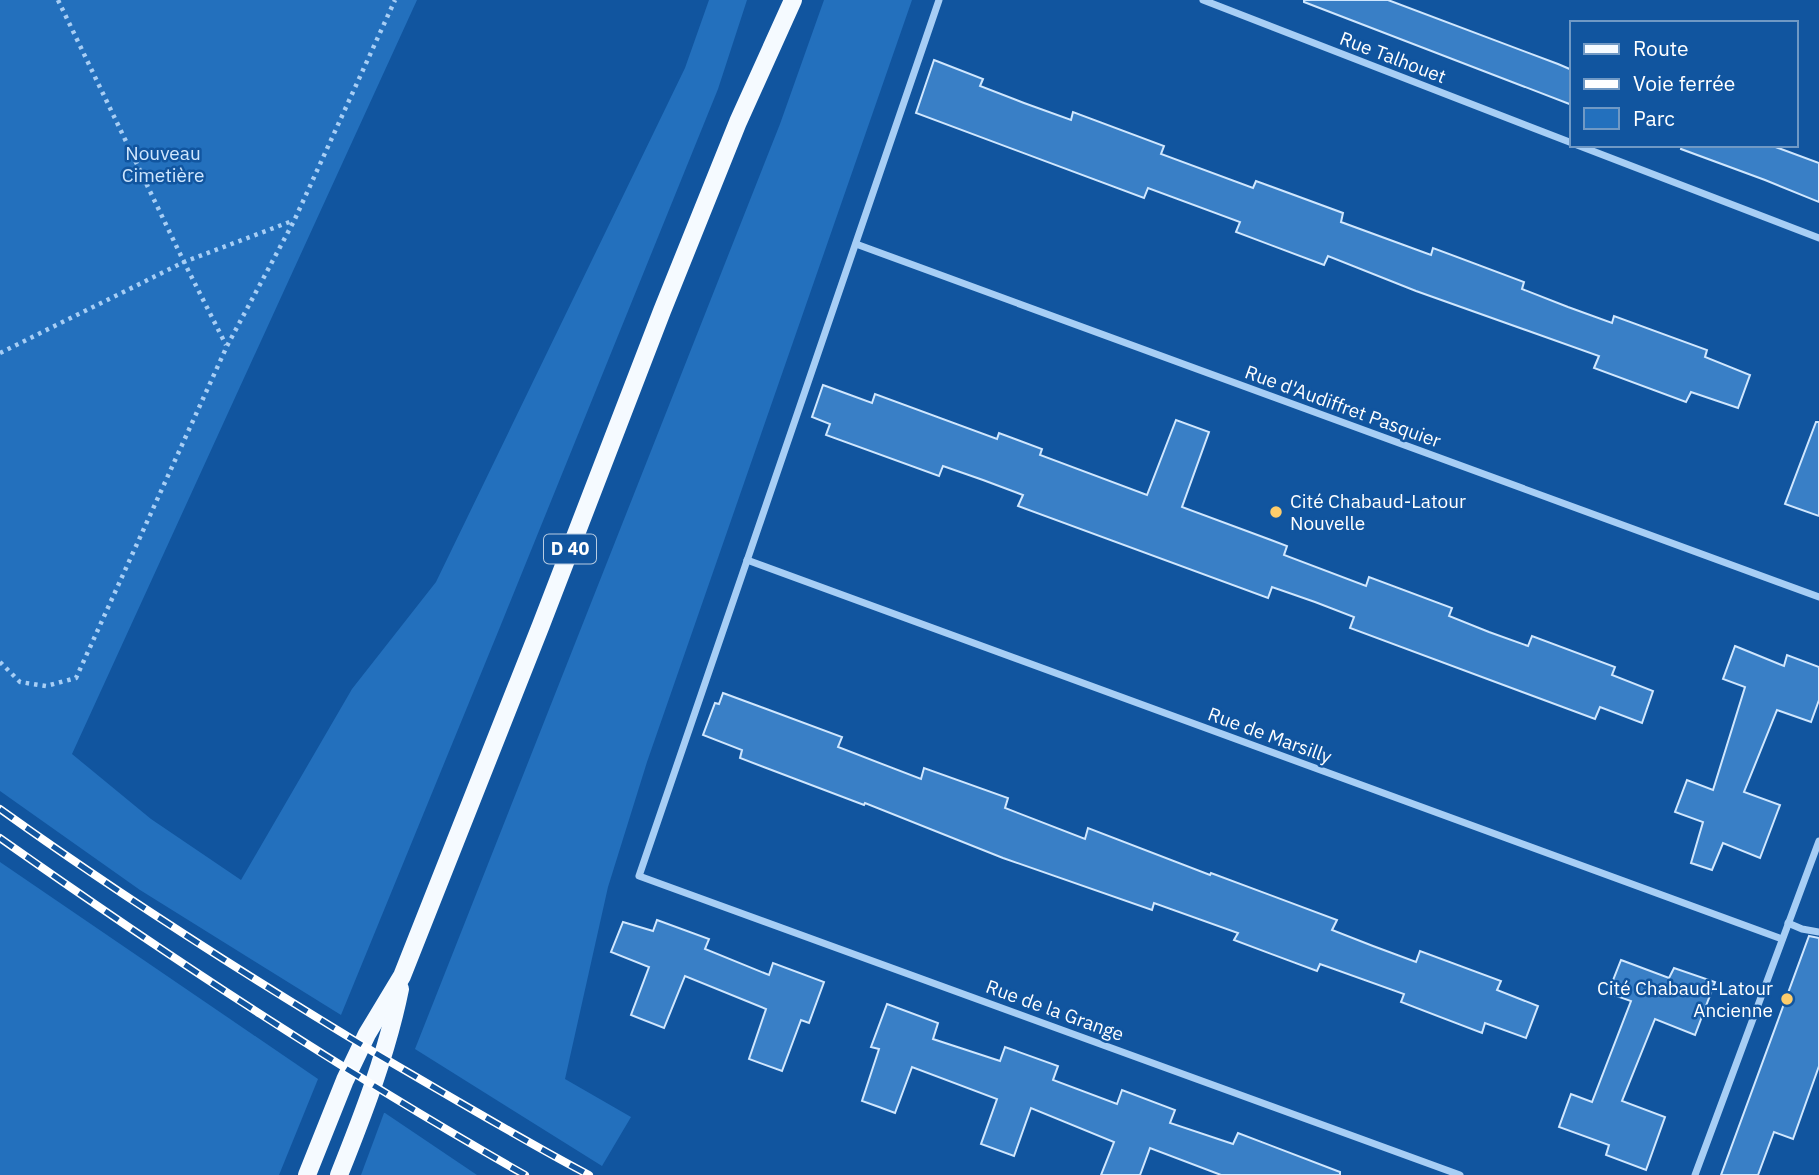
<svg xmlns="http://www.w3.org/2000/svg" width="1819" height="1175" font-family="'IBM Plex Sans',sans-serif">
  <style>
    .green { fill: #2370bd }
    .building { fill: #397fc6; stroke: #d0e7fe; stroke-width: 2 }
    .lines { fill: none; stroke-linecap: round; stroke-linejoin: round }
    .path { stroke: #a7cef5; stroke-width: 4.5; stroke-dasharray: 3.5 5; stroke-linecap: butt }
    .minor { stroke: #a7cef5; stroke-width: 7 }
    .primary { stroke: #f5faff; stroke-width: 18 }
    .rail-casing { stroke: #fff; stroke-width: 8 }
    .rail { stroke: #11559f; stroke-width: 5; stroke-dasharray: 16; stroke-linecap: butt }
    .poi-dot { fill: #ffcd6b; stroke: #11559f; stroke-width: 2.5 }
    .labels { text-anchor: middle; stroke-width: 5; stroke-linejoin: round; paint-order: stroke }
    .shield { fill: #11559f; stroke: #b8cce2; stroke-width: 2 }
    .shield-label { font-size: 18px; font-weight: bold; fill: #fff }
    .street-label { font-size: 19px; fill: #fff; stroke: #11559f }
    .park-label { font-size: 19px; fill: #d0e7fe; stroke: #11559f }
    .poi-label { font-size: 19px; fill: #fff; stroke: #11559f; text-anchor: start }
  </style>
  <rect width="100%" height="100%" fill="#11559f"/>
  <!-- green -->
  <g class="green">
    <polygon points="0,0 417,0 72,754 151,819 241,880 352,689 436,582 685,68 709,0 747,0 718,89 500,627 341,1015 140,890 0,791"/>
    <polygon points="824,0 912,0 647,762 608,887 565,1079 631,1117 602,1166 415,1049 780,124"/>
    <polygon points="0,862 318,1079 279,1175 0,1175"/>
    <polygon points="384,1113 385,1113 477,1175 361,1175"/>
  </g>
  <!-- building -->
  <g class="building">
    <polygon points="1304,0 1388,0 1558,64 1572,70 1572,105 1304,2"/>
    <polygon points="934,60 983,79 980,86 1024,103 1071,120 1073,112 1164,146 1161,154 1253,188 1256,181 1343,213 1341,222 1431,255 1433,248 1524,282 1522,289 1568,307 1612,323 1614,316 1707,350 1705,357 1750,375 1738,408 1691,392 1686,402 1594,368 1599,356 1416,291 1328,256 1324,265 1236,232 1240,222 1148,188 1144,198 916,113"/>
    <polygon points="1682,145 1770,145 1819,163 1819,202 1765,180 1681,149"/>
    <polygon points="823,385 872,403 875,394 997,439 999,433 1042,449 1040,455 1147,495 1176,420 1209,432 1182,507 1287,546 1284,555 1366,586 1369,577 1452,608 1449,616 1489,632 1528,646 1532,636 1615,667 1612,675 1653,691 1642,723 1600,707 1595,719 1350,628 1354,617 1315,602 1272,587 1268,598 1018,506 1023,495 983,480 943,466 939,476 826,435 830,424 812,417"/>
    <polygon points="1816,422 1819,422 1819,516 1785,504"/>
    <polygon points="1735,646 1784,666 1787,655 1819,667 1819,700 1811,722 1777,710 1744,792 1780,805 1760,858 1723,843 1712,870 1691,863 1703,822 1675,812 1687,780 1713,790 1745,687 1723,679"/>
    <polygon points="723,693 842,737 838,747 921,779 924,768 1008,798 1005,808 1085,839 1088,828 1210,875 1211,873 1337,920 1332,930 1373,946 1416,962 1420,951 1501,981 1497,990 1538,1006 1526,1038 1485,1023 1482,1033 1401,1002 1404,994 1320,964 1317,971 1234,940 1238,933 1154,903 1152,910 1003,858 865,803 864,805 740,758 742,750 703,735 715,703 719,704"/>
    <polygon points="657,920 709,939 705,949 769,975 773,963 824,982 809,1023 801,1020 782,1071 749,1059 766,1009 685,976 664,1028 631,1015 649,967 611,952 623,922 653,931"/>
    <polygon points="1809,936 1819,938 1819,1066 1793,1139 1774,1132 1758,1175 1721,1175"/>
    <polygon points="1621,960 1669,978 1674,968 1715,982 1695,1035 1655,1019 1622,1101 1665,1117 1646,1170 1606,1155 1609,1145 1559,1127 1571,1094 1592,1102 1631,1001 1608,993"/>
    <polygon points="887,1004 938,1023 933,1039 1000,1061 1005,1047 1058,1066 1053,1080 1117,1104 1122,1090 1175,1110 1170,1123 1233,1144 1238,1133 1340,1172 1340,1175 1221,1175 1150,1148 1140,1175 1101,1175 1114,1142 1031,1108 1014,1156 981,1144 997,1099 912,1067 895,1113 879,1107 862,1101 879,1049 871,1047"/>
  </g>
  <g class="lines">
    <!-- path -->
    <g class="path">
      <polyline points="58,0 184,262 226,345"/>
      <polyline points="0,353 184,262 292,221"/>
      <polyline points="0,662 20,682 46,686 76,678 227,346 294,221 395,0"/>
    </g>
    <!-- minor -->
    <g class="minor">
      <polyline points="939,0 639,876 1460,1175"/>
      <polyline points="1203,0 1572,143"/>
      <polyline points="1577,145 1819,238"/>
      <polyline points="856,244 1819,597"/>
      <polyline points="747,560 1782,939"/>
      <polyline points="1788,923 1802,929 1819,932"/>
      <polyline points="1695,1175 1819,841"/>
    </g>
    <!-- primary -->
    <g class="primary">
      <polyline points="307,1175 345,1080 367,1034 402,976 541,625 662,311 738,122 793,0"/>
      <path d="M 339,1175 C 363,1115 387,1053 400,989"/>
    </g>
    <defs>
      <g id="rail">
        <path d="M 0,809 C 124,898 252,979 382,1057 C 451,1097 519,1138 589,1175"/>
        <path d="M 0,838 C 170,958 344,1072 525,1175"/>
      </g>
    </defs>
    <!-- rail casing -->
    <use href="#rail" class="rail-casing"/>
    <!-- rail -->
    <use href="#rail" class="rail"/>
  </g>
  <!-- markers -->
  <g class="poi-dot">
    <circle cx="1276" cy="512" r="7"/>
    <circle cx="1787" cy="999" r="7"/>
  </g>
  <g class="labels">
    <!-- shield labels -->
    <rect class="shield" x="544" y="534.5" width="52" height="29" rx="5"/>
    <g class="shield-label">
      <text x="570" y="555">D 40</text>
    </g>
    <!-- street labels -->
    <g class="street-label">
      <text transform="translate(1393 57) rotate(21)" y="7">Rue Talhouet</text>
      <text transform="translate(1343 406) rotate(20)" y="7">Rue d'Audiffret Pasquier</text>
      <text transform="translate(1270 735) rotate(20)" y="7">Rue de Marsilly</text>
      <text transform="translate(1055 1010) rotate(20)" y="7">Rue de la Grange</text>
    </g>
    <!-- park labels -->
    <g class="park-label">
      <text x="163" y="160">Nouveau<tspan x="163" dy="22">Cimetière</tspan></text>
    </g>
    <!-- poi labels -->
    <g class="poi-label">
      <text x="1290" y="508">Cité Chabaud-Latour<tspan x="1290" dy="22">Nouvelle</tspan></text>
      <text x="1773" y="995" text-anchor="end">Cité Chabaud-Latour<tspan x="1773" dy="22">Ancienne</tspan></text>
    </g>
  </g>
  <!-- legend -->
  <rect x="1570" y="21" width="228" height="126" fill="#11559f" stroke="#7099c5" stroke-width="2"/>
  <rect x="1584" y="44" width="35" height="10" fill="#f5faff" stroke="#7099c5" stroke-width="2"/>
  <text x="1633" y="56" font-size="21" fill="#ffffff">Route</text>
  <rect x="1584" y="79" width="35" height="10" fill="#ffffff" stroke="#7099c5" stroke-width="2"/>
  <text x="1633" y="91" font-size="21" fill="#ffffff">Voie ferrée</text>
  <rect x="1584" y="108" width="35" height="21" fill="#2370bd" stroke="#7099c5" stroke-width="2"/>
  <text x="1633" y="126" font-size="21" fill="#ffffff">Parc</text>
</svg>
